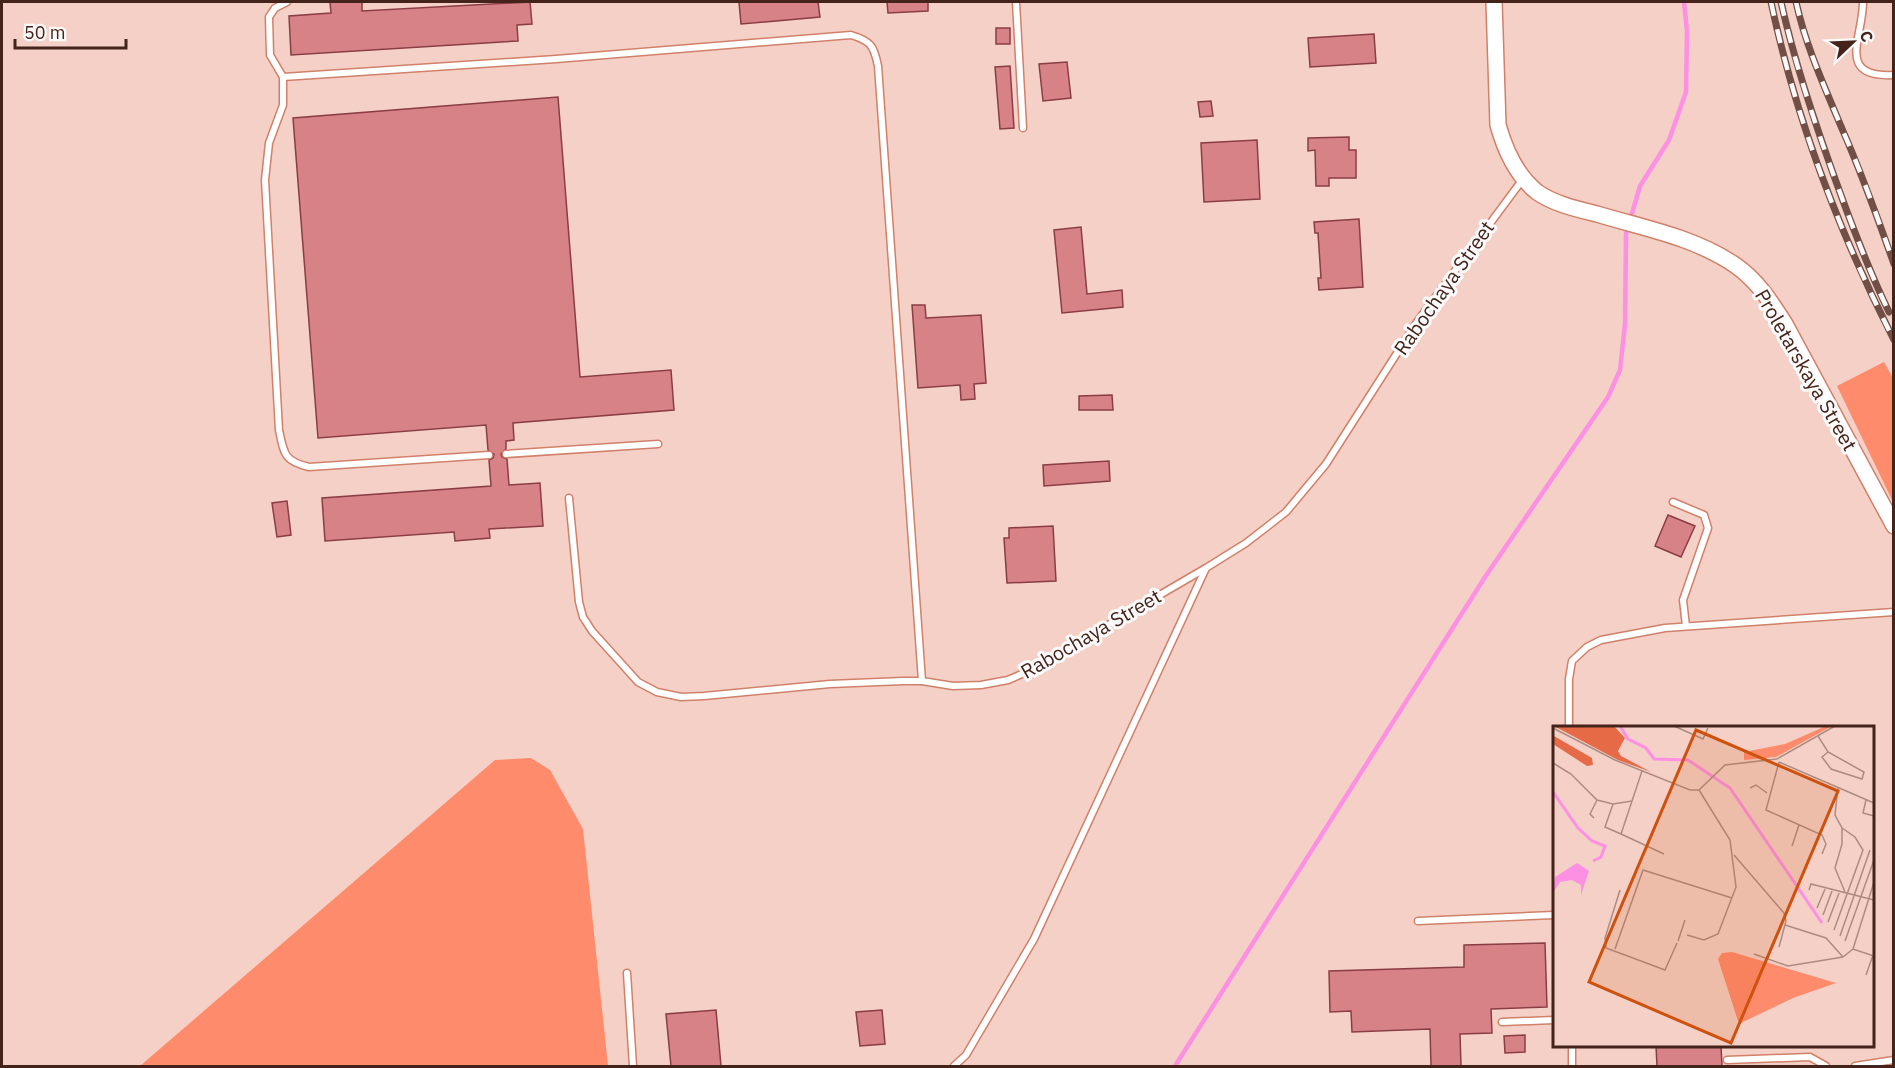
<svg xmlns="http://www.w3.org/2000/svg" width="1895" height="1068" font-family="'IBM Plex Sans',sans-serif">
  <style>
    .green { fill: #fe8b6b }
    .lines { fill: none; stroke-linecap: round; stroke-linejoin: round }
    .stream { stroke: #fd90e3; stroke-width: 4.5 }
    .building { fill: #d78287; stroke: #8a3d44; stroke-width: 1.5 }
    .service-casing { stroke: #d1806a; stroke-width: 9 }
    .tertiary-casing { stroke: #d1806a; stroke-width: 18 }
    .service { stroke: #fff; stroke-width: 6 }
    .tertiary { stroke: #fff; stroke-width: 15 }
    .rail-casing { stroke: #714f46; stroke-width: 7 }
    .rail { stroke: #fafafa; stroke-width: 4.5; stroke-dasharray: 14; stroke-linecap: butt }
    .labels { text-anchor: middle; stroke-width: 6; stroke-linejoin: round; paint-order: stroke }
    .street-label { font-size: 20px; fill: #44231a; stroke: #fafafa }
    .inset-river { fill: none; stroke: #fd90e3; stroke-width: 3 }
    .inset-road { fill: none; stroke: #ae8b81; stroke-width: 1.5 }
    .view { fill: #cf510e; fill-opacity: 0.15; stroke: #cf510e; stroke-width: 3 }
    .inset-edge { fill: none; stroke: #44231a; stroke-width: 3 }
  </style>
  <rect width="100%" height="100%" fill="#f4d0c6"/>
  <!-- green -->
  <g class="green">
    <polygon points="1884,362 1893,378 1893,502 1837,386"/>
    <polygon points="531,758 550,770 583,829 608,1066 140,1066 495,760"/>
  </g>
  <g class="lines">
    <!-- stream -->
    <polyline class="stream" points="1175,1066 1485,577 1608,397 1620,370 1625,324 1626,234 1640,186 1669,140 1686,92 1687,31 1684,2"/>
  </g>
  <!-- building -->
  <g class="building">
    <polygon points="330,2 362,2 362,11 530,2 532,24 517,25 518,41 291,55 289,16 331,13"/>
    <polygon points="739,2 818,2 820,17 741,24"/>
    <polygon points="887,2 928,2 928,11 888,13"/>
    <rect x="996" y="28" width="14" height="16"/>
    <polygon points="1374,34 1376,63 1310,67 1308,38"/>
    <polygon points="1067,62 1071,98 1043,101 1039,64"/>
    <polygon points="1010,66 1014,128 1000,129 995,67"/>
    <polygon points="558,97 580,377 671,370 674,410 513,423 514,440 506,441 506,449 501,454 502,457 507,459 509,485 540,483 543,526 489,529 490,538 455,541 454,532 325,541 322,498 491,486 489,460 493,458 494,454 488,450 486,425 318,438 293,118"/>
    <polygon points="1211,101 1213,116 1200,117 1198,102"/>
    <polygon points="1349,137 1349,150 1356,150 1356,178 1329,178 1329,186 1316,186 1315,150 1308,151 1308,138"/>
    <polygon points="1257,140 1260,199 1204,202 1201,143"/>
    <polygon points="1359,219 1363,287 1319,290 1318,278 1321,278 1318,233 1315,233 1314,222"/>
    <polygon points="1081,227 1087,294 1122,290 1123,307 1062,313 1054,230"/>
    <polygon points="912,305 925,305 926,318 981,315 986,383 974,384 975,399 961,400 960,385 918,388"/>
    <polygon points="1112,395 1113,410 1079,410 1079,396"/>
    <polygon points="1109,461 1110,481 1044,486 1043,465"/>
    <polygon points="287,501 291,535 277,537 272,503"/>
    <polygon points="1668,515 1695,526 1681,557 1655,546"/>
    <polygon points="1053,526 1056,581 1007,583 1004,538 1009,538 1009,528"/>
    <polygon points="1545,943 1547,1007 1491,1009 1492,1033 1460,1034 1461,1066 1431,1066 1430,1029 1352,1032 1351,1011 1330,1012 1329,971 1464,967 1464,945"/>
    <polygon points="716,1010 721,1066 671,1066 666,1014"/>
    <polygon points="882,1010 885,1044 860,1046 856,1012"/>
    <polygon points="1525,1035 1525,1052 1505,1053 1504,1036"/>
    <polygon points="1656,1046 1721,1046 1722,1066 1657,1066"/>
  </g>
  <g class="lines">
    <defs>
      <g id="service">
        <path d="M 287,2 L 275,8 L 269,17 L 270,55 L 283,77 L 283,105 L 269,143 L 265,180 L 279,430 C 284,454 284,461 309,467 L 489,455"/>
        <polyline points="1016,2 1023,128"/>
        <path d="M 1863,2 C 1863,38 1835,78 1894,75"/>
        <path d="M 283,77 L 556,59 L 851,35 C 871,41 874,46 878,66 L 922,681"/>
        <polyline points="506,454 658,444"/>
        <polyline points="569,498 579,602 583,617 592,631 638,682 657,692 681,697 704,696 830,684 903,681 922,681 953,686 981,685 1008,680 1031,670 1206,568 1246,543 1286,512 1326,464 1417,322 1523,179"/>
        <polyline points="1673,502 1704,515 1708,528 1683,600 1686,626"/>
        <polyline points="1569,728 1569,679 1572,661 1587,647 1601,640 1665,628 1894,612"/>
        <polyline points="1418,921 1554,915"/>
        <polyline points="627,973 633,1066"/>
        <polyline points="1502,1022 1554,1020"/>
        <polyline points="1572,1046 1572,1066"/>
        <polyline points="1727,1060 1810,1057 1826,1066"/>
        <polyline points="954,1066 966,1055 1034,939 1206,568"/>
        <polyline points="1855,1066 1894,1060"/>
      </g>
      <path id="tertiary" d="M 1494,2 L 1498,125 C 1505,150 1516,175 1537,192 C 1554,204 1577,209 1597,214 C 1643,228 1694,237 1735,265 C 1757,280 1771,302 1785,324 L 1894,526"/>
    </defs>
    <!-- service casing -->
    <use href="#service" class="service-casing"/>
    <!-- tertiary casing -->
    <use href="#tertiary" class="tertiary-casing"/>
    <!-- service -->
    <use href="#service" class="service"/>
    <!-- tertiary -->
    <use href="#tertiary" class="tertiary"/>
    <defs>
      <g id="rail">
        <path d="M 1771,2 C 1796,120 1839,232 1894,340"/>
        <path d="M 1781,2 C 1796,69 1818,133 1842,198 C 1856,236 1871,275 1889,312"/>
        <path d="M 1796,2 C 1806,47 1825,88 1843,131 C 1862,174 1878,219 1894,264"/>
      </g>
    </defs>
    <!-- rail casing -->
    <use href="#rail" class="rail-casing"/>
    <!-- rail -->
    <use href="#rail" class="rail"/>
  </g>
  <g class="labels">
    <!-- street labels -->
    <g class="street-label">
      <text transform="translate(1444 288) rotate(-55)" y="7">Rabochaya Street</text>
      <text transform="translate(1806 370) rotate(60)" y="7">Proletarskaya Street</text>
      <text transform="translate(1091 634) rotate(-30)" y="7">Rabochaya Street</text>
    </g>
  </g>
  <!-- overview -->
  <g transform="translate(1553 726)">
    <rect width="321" height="321" fill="#f4d0c6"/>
    <path d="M 273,0 L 279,0 L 223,31 L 191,34 L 191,26 L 232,18 ZM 179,226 L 283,257 L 240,272 L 186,298 L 165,233 L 169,227 Z" fill="#fe8b6b"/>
    <path d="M 1,0 L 61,0 L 72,12 L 65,25 L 68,30 L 98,46 L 65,34 ZM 1,10 L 39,32 L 40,39 L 34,40 L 0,18 Z" fill="#e76a47"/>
    <path d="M 24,137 L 36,145 L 28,169 L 28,159 L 19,154 L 7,156 L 0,167 L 2,151 Z" fill="#fd90e3"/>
    <path class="inset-river" d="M 67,0 L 75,13 L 93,22 L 101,33 L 135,34 L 177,62 L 269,197M 0,66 L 25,102 L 39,115 L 52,120 L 48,131 L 40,135"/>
    <path class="inset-road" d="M 121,0 L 150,13 L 155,2M 0,2 L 62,34 L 137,64 L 146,64M 265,10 L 275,26 L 311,46 L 309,53 L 278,43 L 269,31 L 275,26M 226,36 L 213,84 L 269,109 L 273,118 L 269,128M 226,36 L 321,77M 0,37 L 18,48 L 44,74 L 60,78 L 79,75M 89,45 L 68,108 L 111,128M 285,61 L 282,89 L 289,102 L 289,118 L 282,142 L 292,166M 197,62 L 203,59 L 214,67M 146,64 L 172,39 L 224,33 L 282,0M 313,74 L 310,87 L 321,90M 60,78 L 52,101 L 68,108M 41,92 L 37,88 L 44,74M 239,120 L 246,99M 181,129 L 231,187 L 233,195 L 226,221M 67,164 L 52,212 L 53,222 L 112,244 L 124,217M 256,164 L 258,158 L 321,174M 264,182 L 272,163M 270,189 L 279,165M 275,196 L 286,167M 232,199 L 273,212 L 290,231M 281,204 L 310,124 L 302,111 L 289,102M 134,209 L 151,214 L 165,208 L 183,161 L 177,114 L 146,64M 287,210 L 317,124M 125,215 L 132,194M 292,215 L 321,134M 62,223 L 90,144 L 179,172M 300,223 L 321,156M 201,228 L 235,240 L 290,231 L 300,223 L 321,230M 313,249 L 320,229"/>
    <path class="view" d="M 143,4 L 285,65 L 178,317 L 36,256 Z"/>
    <rect width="321" height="321" class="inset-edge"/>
  </g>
  <!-- border -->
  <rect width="1895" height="1068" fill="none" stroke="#44231a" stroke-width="6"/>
  <!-- north arrow -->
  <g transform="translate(1853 42) rotate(67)" stroke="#fafafa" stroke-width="4.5" paint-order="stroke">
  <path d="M0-4.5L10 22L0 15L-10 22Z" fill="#44231a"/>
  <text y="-9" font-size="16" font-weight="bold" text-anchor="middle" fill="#44231a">С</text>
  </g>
  <!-- scale -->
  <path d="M15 39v9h111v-9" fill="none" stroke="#44231a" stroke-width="3"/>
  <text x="24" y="39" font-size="18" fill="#44231a" stroke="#fafafa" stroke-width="4.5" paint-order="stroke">50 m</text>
</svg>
